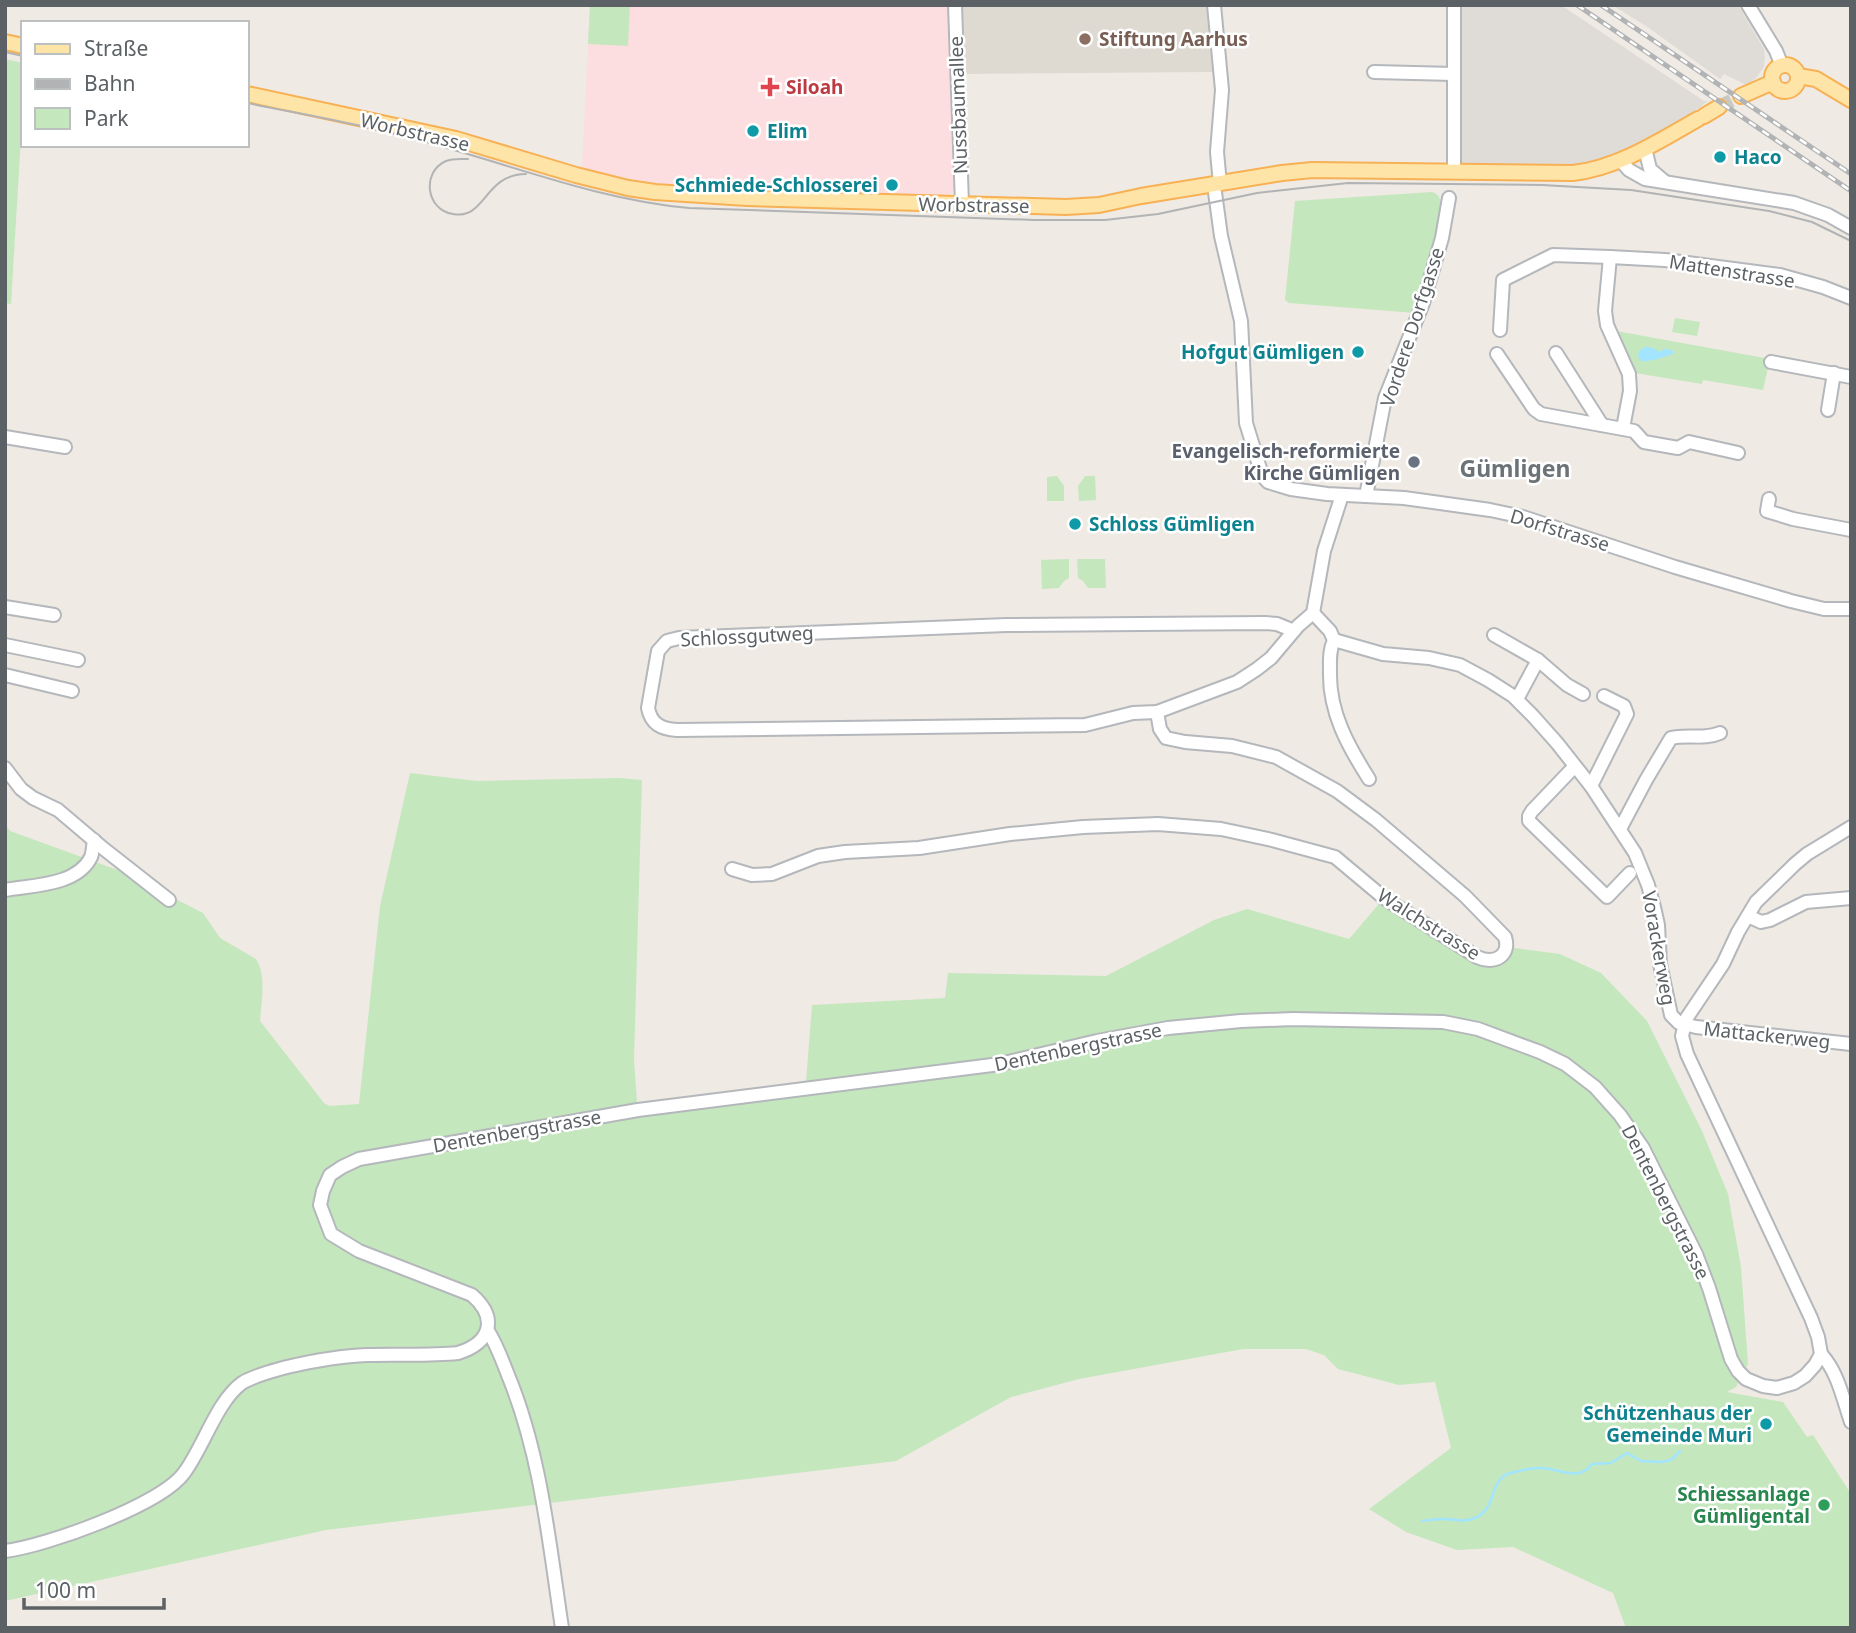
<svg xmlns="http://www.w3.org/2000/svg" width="1856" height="1633" font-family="'Noto Sans',sans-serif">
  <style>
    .industrial { fill: #dfdcd7 }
    .education { fill: #dfdad1 }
    .medical { fill: #fcdee0 }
    .green { fill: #c4e7be }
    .water { fill: #a3e5ff }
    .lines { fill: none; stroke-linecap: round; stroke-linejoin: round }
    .stream { stroke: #a3e5ff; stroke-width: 2.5 }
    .major-tunnel { stroke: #cac8c3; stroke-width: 14; stroke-dasharray: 14 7; stroke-linecap: butt }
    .minor-casing { stroke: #b4b7bb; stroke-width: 16 }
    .major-casing { stroke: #f7b154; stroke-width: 18 }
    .minor { stroke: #fff; stroke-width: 12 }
    .major { stroke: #ffe4a8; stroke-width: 14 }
    .tram { stroke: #b2b3b4; stroke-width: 2 }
    .rail-casing { stroke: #b2b3b4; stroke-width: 5 }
    .rail { stroke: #fff; stroke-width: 2.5; stroke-dasharray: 8; stroke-linecap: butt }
    .education-dot { fill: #8d6e63; stroke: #fff; stroke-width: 2.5 }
    .health-dot { fill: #e0444e; stroke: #fff; stroke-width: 2.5 }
    .culture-dot { fill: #0f9aa8; stroke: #fff; stroke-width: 2.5 }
    .worship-dot { fill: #6b7280; stroke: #fff; stroke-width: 2.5 }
    .leisure-dot { fill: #2e9e5b; stroke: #fff; stroke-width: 2.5 }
    .labels { text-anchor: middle; stroke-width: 5; stroke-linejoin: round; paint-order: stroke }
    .education-label { font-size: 19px; font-weight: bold; fill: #785e54; stroke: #fff; text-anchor: start }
    .health-label { font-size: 19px; font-weight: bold; fill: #be3a42; stroke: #fff; text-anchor: start }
    .street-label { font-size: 19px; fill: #5b6164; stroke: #fff }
    .culture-label { font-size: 19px; font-weight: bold; fill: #0d838f; stroke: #fff; text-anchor: start }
    .worship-label { font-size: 19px; font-weight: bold; fill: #5b616d; stroke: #fff; text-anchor: end }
    .leisure-label { font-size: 19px; font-weight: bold; fill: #27864d; stroke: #fff; text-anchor: end }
    .quarter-label { font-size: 23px; font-weight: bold; fill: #6c7376; stroke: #fff }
  </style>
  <rect width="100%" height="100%" fill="#efeae3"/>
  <!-- industrial -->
  <g class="industrial">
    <polygon points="1454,5 1561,5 1704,101 1708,101 1645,148 1598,169 1454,172"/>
    <polygon points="1612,5 1738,5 1764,49 1765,57 1764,67 1756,78 1746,85 1724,74 1720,79 1646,26"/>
  </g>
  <!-- education -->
  <polygon class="education" points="959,5 1206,5 1213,72 962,74"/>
  <!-- medical -->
  <polygon class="medical" points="590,5 951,5 958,188 948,195 686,187 636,180 582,168"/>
  <!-- green -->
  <g class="green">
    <polygon points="590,5 630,5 628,46 588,44"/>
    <polygon points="5,59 23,63 23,104 11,304 5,303"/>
    <path d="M 1432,192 C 1439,194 1440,198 1441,205 L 1429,264 L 1415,313 L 1289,303 L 1285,300 L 1295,201 Z"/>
    <polygon points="1675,318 1700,322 1697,336 1672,332"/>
    <polygon points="1616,331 1770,359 1763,390 1703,380 1702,384 1635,373 1631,359"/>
    <polygon points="1057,476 1064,486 1064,501 1047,501 1047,477"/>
    <polygon points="1085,476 1095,476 1096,500 1079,501 1078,486"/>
    <polygon points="1069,559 1069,578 1064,581 1059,588 1042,589 1041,560"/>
    <polygon points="1077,559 1105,559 1106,588 1088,588 1083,581 1078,578"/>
    <path d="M 410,773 L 477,781 L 619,778 L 642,780 L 634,1060 L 638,1117 L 805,1095 L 812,1005 L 945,998 L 948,973 L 1106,976 L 1214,920 L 1247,909 L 1349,939 L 1384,898 L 1481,959 L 1507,947 L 1560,954 L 1601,973 L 1647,1021 L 1702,1131 L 1728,1194 L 1741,1267 L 1748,1364 L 1736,1387 L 1727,1392 L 1783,1402 L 1807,1437 L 1813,1435 L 1851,1494 L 1851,1628 L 1626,1628 L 1613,1593 L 1513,1547 L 1457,1550 L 1406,1532 L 1369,1509 L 1451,1448 L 1435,1382 L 1399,1385 L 1338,1369 L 1324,1355 L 1306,1349 L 1243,1349 L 1079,1379 L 1011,1397 L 896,1461 L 326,1530 L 5,1601 L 5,824 L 10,831 L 123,872 L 203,913 L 220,938 L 256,959 C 267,976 261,1002 260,1021 L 324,1103 L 329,1106 L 359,1104 L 380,906 Z"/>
  </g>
  <!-- water -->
  <path class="water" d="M 1645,347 L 1653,348 L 1660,352 L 1664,349 L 1672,350 L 1674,353 C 1670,356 1645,363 1641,361 C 1640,360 1639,358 1638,356 L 1639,351 Z"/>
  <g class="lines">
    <!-- stream -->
    <path class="stream" d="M 1422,1521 C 1429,1520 1436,1519 1443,1519 C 1455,1519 1464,1523 1475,1518 C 1498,1508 1488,1480 1510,1473 C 1519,1471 1532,1467 1542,1468 C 1560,1469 1579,1482 1592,1464 L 1611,1463 L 1627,1453 L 1641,1461 L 1661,1462 L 1671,1460 L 1680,1451"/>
    <!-- major-tunnel -->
    <polyline class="major-tunnel" points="1719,107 1741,96"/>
    <defs>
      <g id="minor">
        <polyline points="955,5 962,204"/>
        <polyline points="1214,5 1222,90 1217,152 1220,184"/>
        <polyline points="1454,5 1454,172"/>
        <polyline points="1748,5 1776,51 1782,66"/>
        <polyline points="1374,72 1454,74"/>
        <polyline points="1645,148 1650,169 1664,181"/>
        <polyline points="1620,160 1629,170 1645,179 1794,203 1828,215 1851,228"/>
        <polyline points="1214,185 1221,236 1241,321 1246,423 1262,475 1268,482 1291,489 1327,494 1404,498 1490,510 1523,517 1675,567 1791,601 1824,609 1851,609"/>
        <polyline points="1610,257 1605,311 1607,325 1629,374 1630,391 1623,428"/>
        <polyline points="1500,330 1503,280 1553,255 1610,257 1665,260 1780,275 1823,287 1851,298"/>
        <polyline points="1556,353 1602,425"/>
        <polyline points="1497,354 1534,409 1541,414 1634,431 1644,442 1678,448 1689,442 1738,453"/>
        <polyline points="1771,362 1851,377"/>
        <polyline points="1828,410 1834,373"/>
        <polyline points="5,437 65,447"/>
        <polyline points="1366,496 1385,398 1423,303 1442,238 1449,198"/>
        <polyline points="1769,499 1767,511 1793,519 1851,530"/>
        <polyline points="5,607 54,615"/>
        <path d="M 1313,613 L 1330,631 L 1334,640 C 1329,651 1330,661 1330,672 C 1329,712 1348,746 1369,779"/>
        <polyline points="1313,613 1324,551 1342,495"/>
        <path d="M 1294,631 L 1277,624 L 1265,623 L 1006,625 L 679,638 L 667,641 L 658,651 L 648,708 C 651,724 661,729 677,730 L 1085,725 L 1133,713 L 1157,712 L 1237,682 L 1257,669 L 1271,658 L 1298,626 L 1313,613"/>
        <polyline points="1494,635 1538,660"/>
        <polyline points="1334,640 1383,654 1429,658 1460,665 1488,680 1513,696 1533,716 1557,743 1591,786 1635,853 1648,885 1654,907 1658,925 1660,964 1671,1015 1679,1023 1696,1027 1851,1044"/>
        <polyline points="5,645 78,660"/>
        <polyline points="5,675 72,691"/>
        <polyline points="1517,699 1538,660 1567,685 1583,694"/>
        <polyline points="1574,767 1532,811 1529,816 1529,821 1607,897 1630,873"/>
        <polyline points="5,768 21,789 33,798 58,810 104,849 169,900"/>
        <polyline points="1591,786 1627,714 1624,706 1604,696"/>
        <path d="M 1620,829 L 1646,780 L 1671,738 C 1688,734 1704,740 1720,733"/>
        <path d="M 732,869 L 752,875 L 772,874 L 818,856 L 845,852 L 919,848 L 1010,834 L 1083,827 L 1158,824 L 1221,829 L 1272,840 L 1335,857 L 1384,898 L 1477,957 C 1494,965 1511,956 1505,937 L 1465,896 L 1376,820 L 1337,791 L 1276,757 L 1232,746 L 1185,742 L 1166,738 L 1160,729 L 1157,712"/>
        <path d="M 5,890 C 32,885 77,886 91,857 C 93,852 93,845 94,840"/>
        <polyline points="1748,916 1761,922 1770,920 1806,902 1851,898"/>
        <path d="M 488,1331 C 497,1345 502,1360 508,1375 C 541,1455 549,1542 562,1628"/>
        <path d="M 1821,1354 C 1838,1372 1843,1399 1851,1422"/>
        <path d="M 5,1551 C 46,1546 161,1505 184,1473 C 203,1448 217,1401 242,1383 C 255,1375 273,1371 287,1367 C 313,1361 340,1356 367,1355 C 397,1354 428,1356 458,1353 C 490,1343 499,1319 472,1295 L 359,1251 L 331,1234 L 320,1205 L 323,1191 L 330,1175 L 342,1167 L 359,1159 L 638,1110 L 1000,1064 L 1097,1041 L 1168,1028 L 1241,1021 L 1293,1019 L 1443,1022 L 1478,1029 L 1540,1052 L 1565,1064 L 1595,1087 L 1620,1115 L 1643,1148 L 1696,1254 L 1709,1288 L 1731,1359 L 1738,1371 L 1746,1379 L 1763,1386 L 1777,1388 L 1794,1383 L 1805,1376 L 1815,1365 L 1821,1354 L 1818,1337 L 1811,1318 L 1687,1054 L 1682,1036 L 1686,1019 L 1723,964 L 1738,932 L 1756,902 L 1795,864 L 1807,854 L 1851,827"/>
      </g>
      <g id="major">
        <polyline points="5,42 23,46"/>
        <circle cx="1785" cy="78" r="13"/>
        <polyline points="1798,76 1816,79 1851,100"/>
        <path d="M 247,94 L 456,139 L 576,175 L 628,188 L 655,192 L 747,198 L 1066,207 L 1099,205 L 1141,196 L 1282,173 L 1312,170 L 1573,173 C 1618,168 1659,141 1698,119"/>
        <polyline points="1741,96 1773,82"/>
        <polyline points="1704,116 1719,107"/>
      </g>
    </defs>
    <!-- minor casing -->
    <use href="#minor" class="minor-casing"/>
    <!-- major casing -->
    <use href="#major" class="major-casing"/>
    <!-- minor -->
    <use href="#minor" class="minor"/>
    <!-- major -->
    <use href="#major" class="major"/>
    <!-- tram -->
    <g class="tram">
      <polyline points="5,52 23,56"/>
      <path d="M 247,103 C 311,116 377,127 440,146 C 523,169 602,200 689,208 L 1035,220 L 1105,220 L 1158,214 L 1257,193 L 1348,183 L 1542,185 L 1631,190 L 1769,211 L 1812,222 L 1851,241"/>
      <path d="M 468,159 C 461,159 453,158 446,161 C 421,172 426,210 453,214 C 486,220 484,174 526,174"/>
    </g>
    <defs>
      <g id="rail">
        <polyline points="1577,5 1851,191"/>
        <polyline points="1601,5 1851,174"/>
      </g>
    </defs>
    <!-- rail casing -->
    <use href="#rail" class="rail-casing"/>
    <!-- rail -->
    <use href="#rail" class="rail"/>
  </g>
  <!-- markers -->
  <circle class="education-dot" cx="1085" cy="39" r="7"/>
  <path class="health-dot" d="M766.5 76.5h7v7h7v7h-7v7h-7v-7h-7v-7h7z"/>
  <g class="culture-dot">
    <circle cx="753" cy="131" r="7"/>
    <circle cx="1720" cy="157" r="7"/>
    <circle cx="892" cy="185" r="7"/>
    <circle cx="1358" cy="352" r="7"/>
    <circle cx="1075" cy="524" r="7"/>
    <circle cx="1766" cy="1424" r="7"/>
  </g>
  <circle class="worship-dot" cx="1414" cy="462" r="7"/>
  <circle class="leisure-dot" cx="1824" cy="1505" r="7"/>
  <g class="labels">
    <!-- education labels -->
    <g class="education-label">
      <text x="1099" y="46">Stiftung Aarhus</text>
    </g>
    <!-- health labels -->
    <g class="health-label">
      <text x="786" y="94">Siloah</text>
    </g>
    <!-- street labels -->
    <g class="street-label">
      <text transform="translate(958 105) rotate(-92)" y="7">Nussbaumallee</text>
      <text transform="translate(415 132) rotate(13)" y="7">Worbstrasse</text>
      <text transform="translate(974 205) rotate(1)" y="7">Worbstrasse</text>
      <text transform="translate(1732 271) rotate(9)" y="7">Mattenstrasse</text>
      <text transform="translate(1412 327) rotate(-72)" y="7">Vordere Dorfgasse</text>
      <text transform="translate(1560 530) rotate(17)" y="7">Dorfstrasse</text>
      <text transform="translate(747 636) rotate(-3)" y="7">Schlossgutweg</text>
      <text transform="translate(1429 924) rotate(32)" y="7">Walchstrasse</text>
      <text transform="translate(1659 948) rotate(80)" y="7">Vorackerweg</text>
      <text transform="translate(1767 1035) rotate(6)" y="7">Mattackerweg</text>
      <text transform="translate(1078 1047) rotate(-12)" y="7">Dentenbergstrasse</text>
      <text transform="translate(517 1131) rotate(-10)" y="7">Dentenbergstrasse</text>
      <text transform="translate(1666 1202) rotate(63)" y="7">Dentenbergstrasse</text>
    </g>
    <!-- culture labels -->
    <g class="culture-label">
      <text x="767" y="138">Elim</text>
      <text x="1734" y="164">Haco</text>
      <text x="878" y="192" text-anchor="end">Schmiede-Schlosserei</text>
      <text x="1344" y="359" text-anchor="end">Hofgut Gümligen</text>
      <text x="1089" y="531">Schloss Gümligen</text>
      <text x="1752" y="1420" text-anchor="end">Schützenhaus der<tspan x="1752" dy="22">Gemeinde Muri</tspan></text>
    </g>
    <!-- worship labels -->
    <g class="worship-label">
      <text x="1400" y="458">Evangelisch-reformierte<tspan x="1400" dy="22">Kirche Gümligen</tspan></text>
    </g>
    <!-- leisure labels -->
    <g class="leisure-label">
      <text x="1810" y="1501">Schiessanlage<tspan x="1810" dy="22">Gümligental</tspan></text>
    </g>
    <!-- quarter labels -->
    <g class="quarter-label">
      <text x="1515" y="477">Gümligen</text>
    </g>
  </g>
  <!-- border -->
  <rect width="1856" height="1633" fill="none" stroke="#5b6164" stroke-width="14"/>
  <!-- legend -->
  <rect x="21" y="21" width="228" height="126" fill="#ffffff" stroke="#bdc0c1" stroke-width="2"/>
  <rect x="35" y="44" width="35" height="10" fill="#ffe4a8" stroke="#bdc0c1" stroke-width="2"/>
  <text x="84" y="56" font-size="21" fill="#5b6164">Straße</text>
  <rect x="35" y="79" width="35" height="10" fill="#b2b3b4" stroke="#bdc0c1" stroke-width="2"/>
  <text x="84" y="91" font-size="21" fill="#5b6164">Bahn</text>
  <rect x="35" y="108" width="35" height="21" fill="#c4e7be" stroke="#bdc0c1" stroke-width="2"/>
  <text x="84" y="126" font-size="21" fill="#5b6164">Park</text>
  <!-- scale -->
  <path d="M24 1598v10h140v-10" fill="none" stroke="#5b6164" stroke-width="3.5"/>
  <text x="35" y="1598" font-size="21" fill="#5b6164" stroke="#ffffff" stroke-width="5" paint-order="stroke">100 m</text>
</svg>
